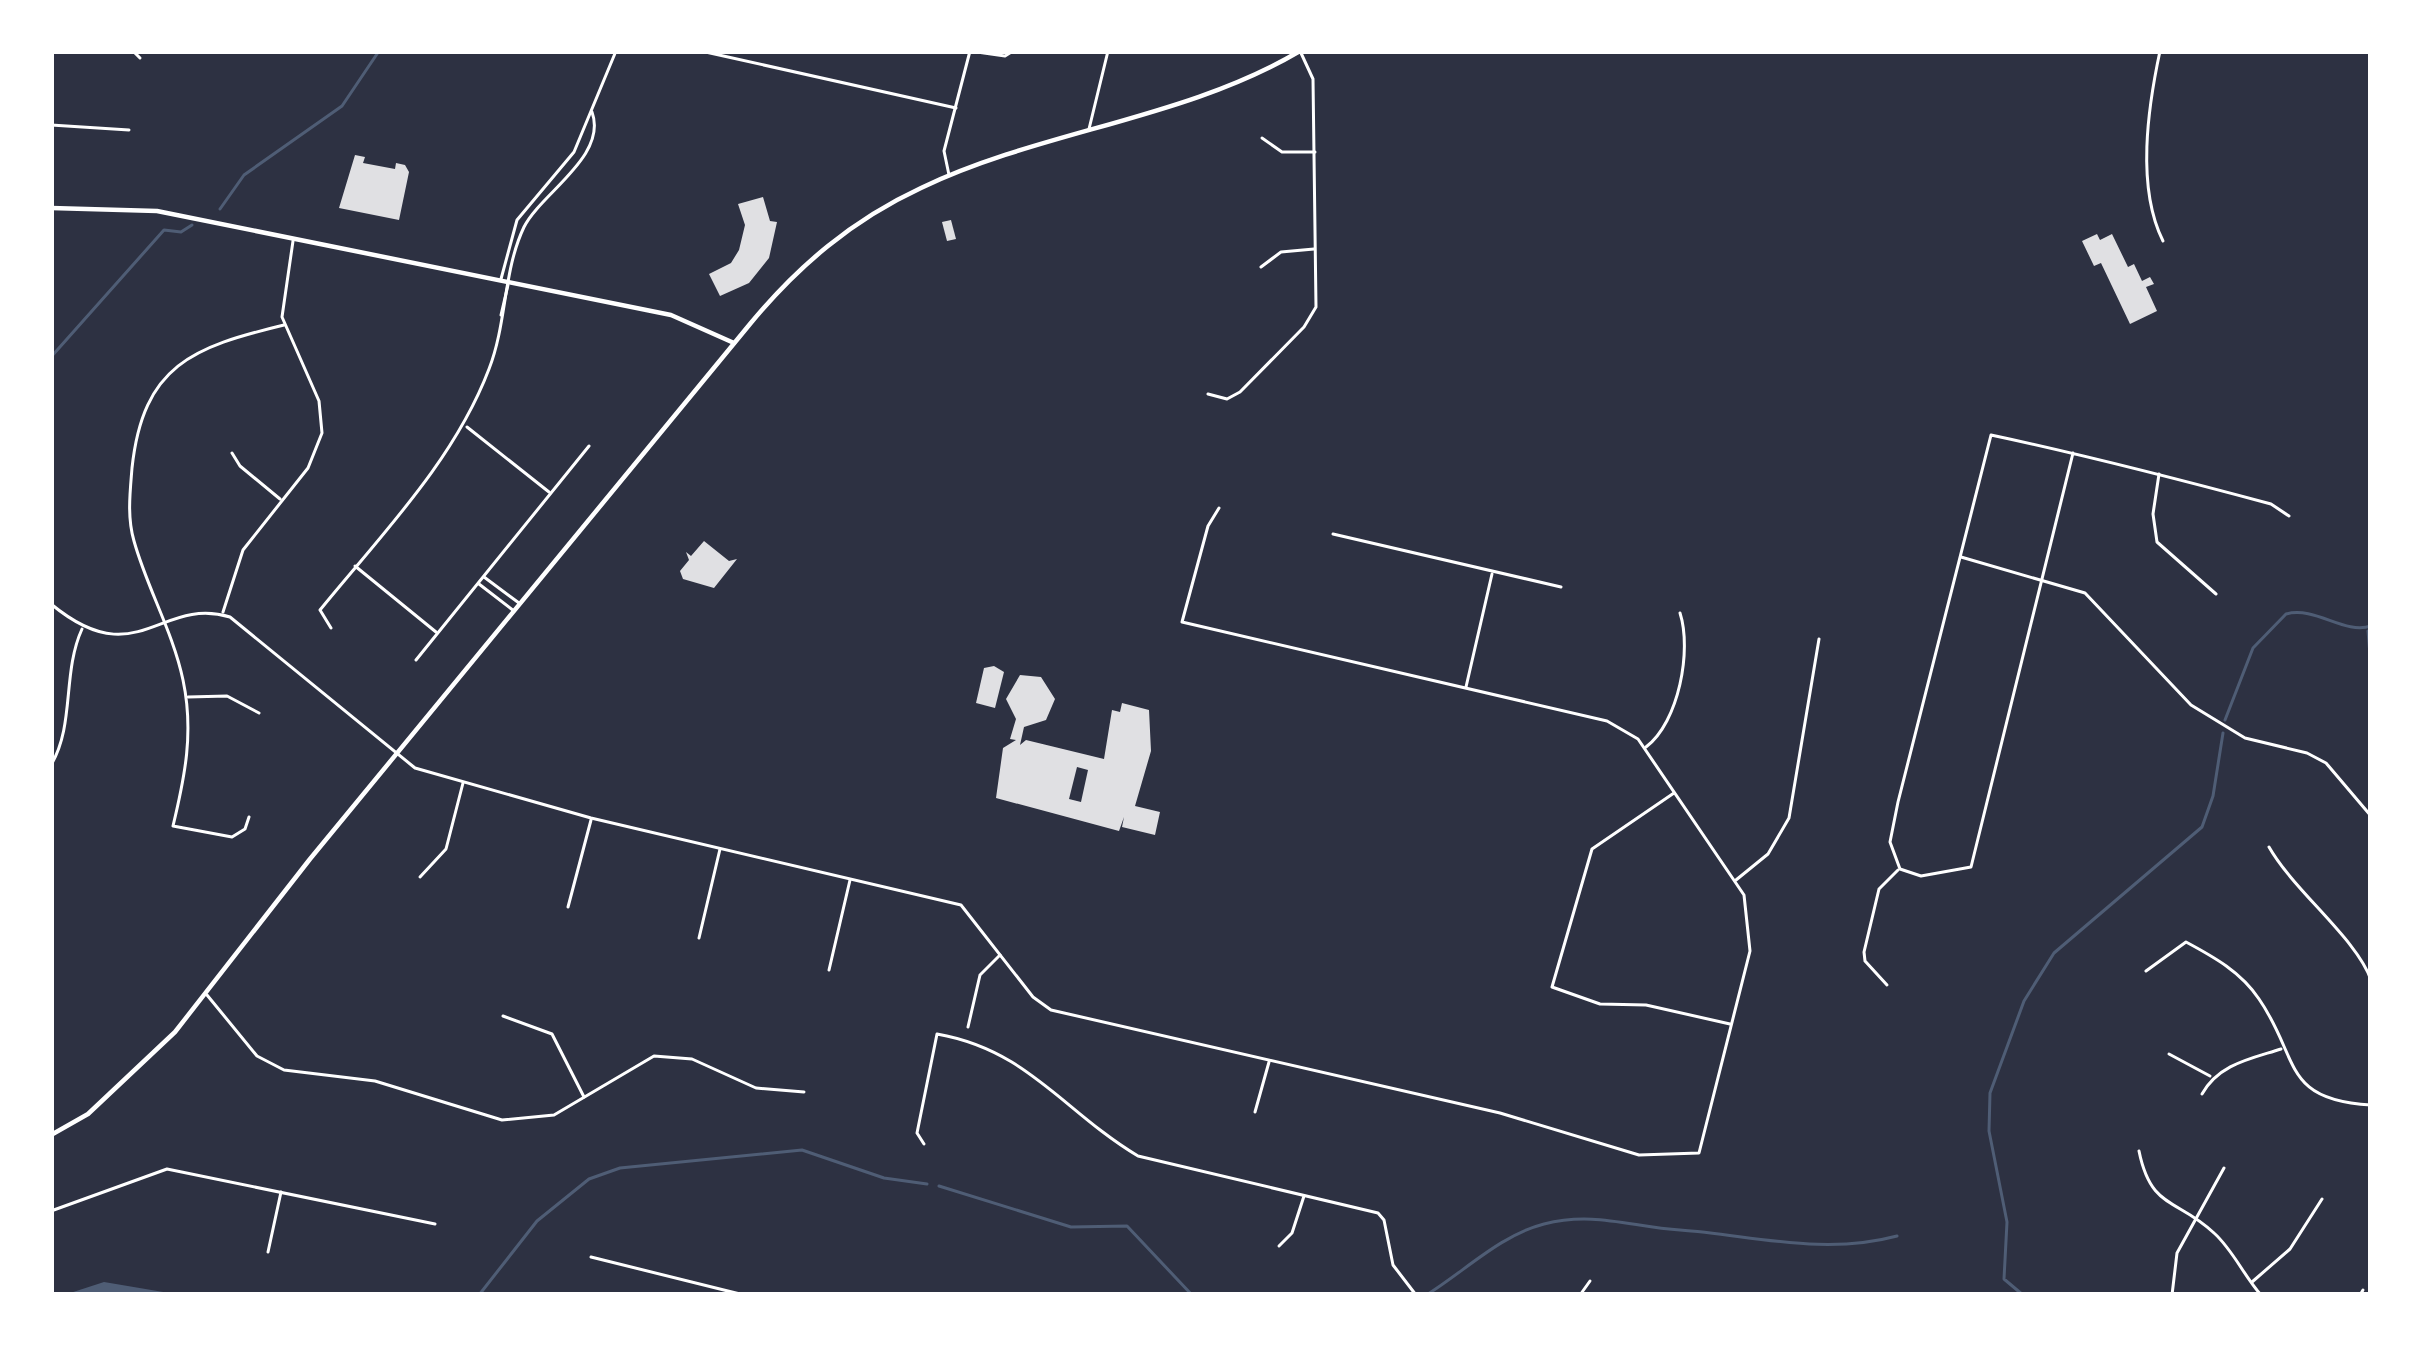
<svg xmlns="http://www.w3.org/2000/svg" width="2422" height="1346" font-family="'Asap Condensed',sans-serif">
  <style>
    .water { fill: #4f5d75 }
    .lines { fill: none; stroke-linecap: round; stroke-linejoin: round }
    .stream { stroke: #4f5d75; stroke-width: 3 }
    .building { fill: #e0e0e3; fill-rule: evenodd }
    .minor { stroke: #fff; stroke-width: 3 }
    .tertiary { stroke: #fff; stroke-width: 4.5 }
    .secondary { stroke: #fff; stroke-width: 4.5 }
  </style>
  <rect width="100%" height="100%" fill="#2d3142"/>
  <!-- water -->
  <polygon class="water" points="104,1282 181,1295 64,1295"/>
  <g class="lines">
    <!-- stream -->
    <g class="stream">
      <polyline points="220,209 244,175 342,106 379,51"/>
      <polyline points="51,357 164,230 181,232 192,225"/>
      <polyline points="2371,488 2371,503"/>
      <polyline points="2368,631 2371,667"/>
      <path d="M 2225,720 L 2253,648 L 2286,614 C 2316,606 2344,635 2371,626"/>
      <polyline points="939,1186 1071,1227 1127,1226 1192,1295"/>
      <path d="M 1428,1294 C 1466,1270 1501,1235 1544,1224 C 1594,1211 1632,1227 1680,1230 C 1751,1235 1823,1256 1897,1236"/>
      <polyline points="479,1295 537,1221 589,1179 620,1168 802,1150 884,1178 927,1184"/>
      <polyline points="2023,1295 2004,1279 2007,1222 1989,1131 1990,1093 2024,1001 2054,953 2202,827 2213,796 2223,733"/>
    </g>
  </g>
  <!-- building -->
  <g class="building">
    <polygon points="355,155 365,157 363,163 395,169 396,163 405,165 409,172 399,220 339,208"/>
    <polygon points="763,197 770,221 777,222 769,258 749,283 720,296 709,274 731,263 739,250 745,225 738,204"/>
    <polygon points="951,220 956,239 947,241 942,222"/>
    <polygon points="2097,234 2100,240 2112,234 2128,267 2134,264 2142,281 2150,277 2154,284 2146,287 2157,311 2130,324 2101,263 2094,266 2082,241"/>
    <polygon points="704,541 729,561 737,559 714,588 683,579 680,571 689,560 686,552 691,556"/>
    <polygon points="994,666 1004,672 995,708 976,703 984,668"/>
    <path d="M 1020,675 L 1041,677 L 1055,699 L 1046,720 L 1024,727 L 1020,745 L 1026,740 L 1104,759 L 1112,710 L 1120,712 L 1122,703 L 1149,710 L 1151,751 L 1135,806 L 1160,812 L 1155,835 L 1122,827 L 1124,817 L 1119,831 L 996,798 L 1003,748 L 1016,740 L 1010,739 L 1016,719 L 1006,699 ZM 1077,767 L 1088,770 L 1081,802 L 1069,799 Z"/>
  </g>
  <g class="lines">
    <!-- minor -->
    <g class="minor">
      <polyline points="133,51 140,58"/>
      <polyline points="701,51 956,108"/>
      <polyline points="970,51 1005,56 1013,51"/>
      <path d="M 2160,51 C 2148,107 2136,187 2163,241"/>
      <polyline points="51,125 129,130"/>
      <polyline points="1089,129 1108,51"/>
      <polyline points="1262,138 1282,152 1315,152"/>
      <polyline points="949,175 944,151 970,51"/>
      <polyline points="1261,267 1281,252 1314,249"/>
      <polyline points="501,279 517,220 574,152 616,51"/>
      <polyline points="501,315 508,285"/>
      <polyline points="1208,394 1227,399 1240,392 1304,327 1316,307 1313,79 1301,53"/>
      <polyline points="467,427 549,492"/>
      <polyline points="232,453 240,466 280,499"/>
      <path d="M 2073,453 L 1971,867 L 1921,876 L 1900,869 L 1890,842 L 1898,802 L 1991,435 C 2085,455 2178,479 2271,504 L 2289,516"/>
      <polyline points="2159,474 2153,514 2157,542 2216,594"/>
      <polyline points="1333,534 1561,587"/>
      <polyline points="1961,557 2085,593 2191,705 2245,738 2307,753 2326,763 2371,816"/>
      <polyline points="355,566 436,632"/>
      <polyline points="484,577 519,603"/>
      <polyline points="479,584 514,611"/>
      <path d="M 51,604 C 137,675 159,596 230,617 L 415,768 L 591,818 L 961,905 L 1033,997 L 1051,1010 L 1500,1113 L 1639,1155 L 1699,1153 L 1750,951 L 1744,895 L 1638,739 L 1607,721 L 1182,622 L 1208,526 L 1219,508"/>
      <polyline points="223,612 243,550 308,468 322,433 319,401 282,317 293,241"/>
      <path d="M 331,628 L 320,610 C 381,535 454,461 489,369 C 507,323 503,271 524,227 C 541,193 608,156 592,112"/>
      <polyline points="416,660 589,446"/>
      <polyline points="1466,687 1492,574"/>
      <polyline points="188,697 227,696 259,713"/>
      <path d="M 1646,747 C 1679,722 1692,650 1680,613"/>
      <path d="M 51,765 C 75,725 62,673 82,629"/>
      <polyline points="1674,793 1592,849 1552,987 1600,1004 1646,1005 1730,1024"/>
      <path d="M 249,817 L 245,829 L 232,837 L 173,826 C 185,776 194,732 183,680 C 173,632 147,588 134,541 C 127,517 130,493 132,468 C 143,365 193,347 284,325"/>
      <path d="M 2269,847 C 2294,891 2357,939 2371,980"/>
      <polyline points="420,877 446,849 463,783"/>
      <polyline points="1736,880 1768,854 1789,818 1819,639"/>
      <polyline points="568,907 591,820"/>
      <polyline points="699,938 720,849"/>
      <polyline points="829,970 850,880"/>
      <path d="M 2146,971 L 2186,942 C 2214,957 2241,972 2259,999 C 2300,1058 2281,1100 2371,1105"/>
      <polyline points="1887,985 1865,961 1864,952 1879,889 1898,870"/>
      <polyline points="207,995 257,1056 284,1070 375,1081 502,1120 554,1115 654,1056 692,1059 756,1088 804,1092"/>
      <polyline points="503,1016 552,1034 584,1097"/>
      <polyline points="968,1027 980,975 1000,955"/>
      <polyline points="2169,1054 2210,1076"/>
      <path d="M 2202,1094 C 2219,1064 2250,1059 2281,1049"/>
      <polyline points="1255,1112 1269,1062"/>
      <path d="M 924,1144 L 917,1133 L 937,1034 C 1028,1050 1063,1111 1138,1156 L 1378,1213 L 1384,1220 L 1393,1265 L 1416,1295"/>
      <path d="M 2139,1151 C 2151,1210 2177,1198 2214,1233 C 2233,1250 2244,1276 2261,1295"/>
      <polyline points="51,1211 167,1169 435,1224"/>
      <polyline points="1279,1246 1292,1233 1304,1196"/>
      <polyline points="268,1252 281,1192"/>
      <polyline points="591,1257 744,1295"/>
      <polyline points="2252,1282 2290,1249 2322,1199"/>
      <polyline points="1580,1295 1590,1281"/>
      <polyline points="2172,1295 2177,1253 2224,1168"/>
      <polyline points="2360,1295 2363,1290"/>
    </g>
    <!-- tertiary -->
    <polyline class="tertiary" points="51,208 157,211 671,315 734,343"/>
    <!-- secondary -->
    <path class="secondary" d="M 51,1135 L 88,1114 L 175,1032 L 310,859 L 750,324 C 798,266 852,220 921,188 C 1042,130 1183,120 1300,51"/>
  </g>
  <!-- border -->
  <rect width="2422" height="1346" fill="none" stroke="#ffffff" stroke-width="108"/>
</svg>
